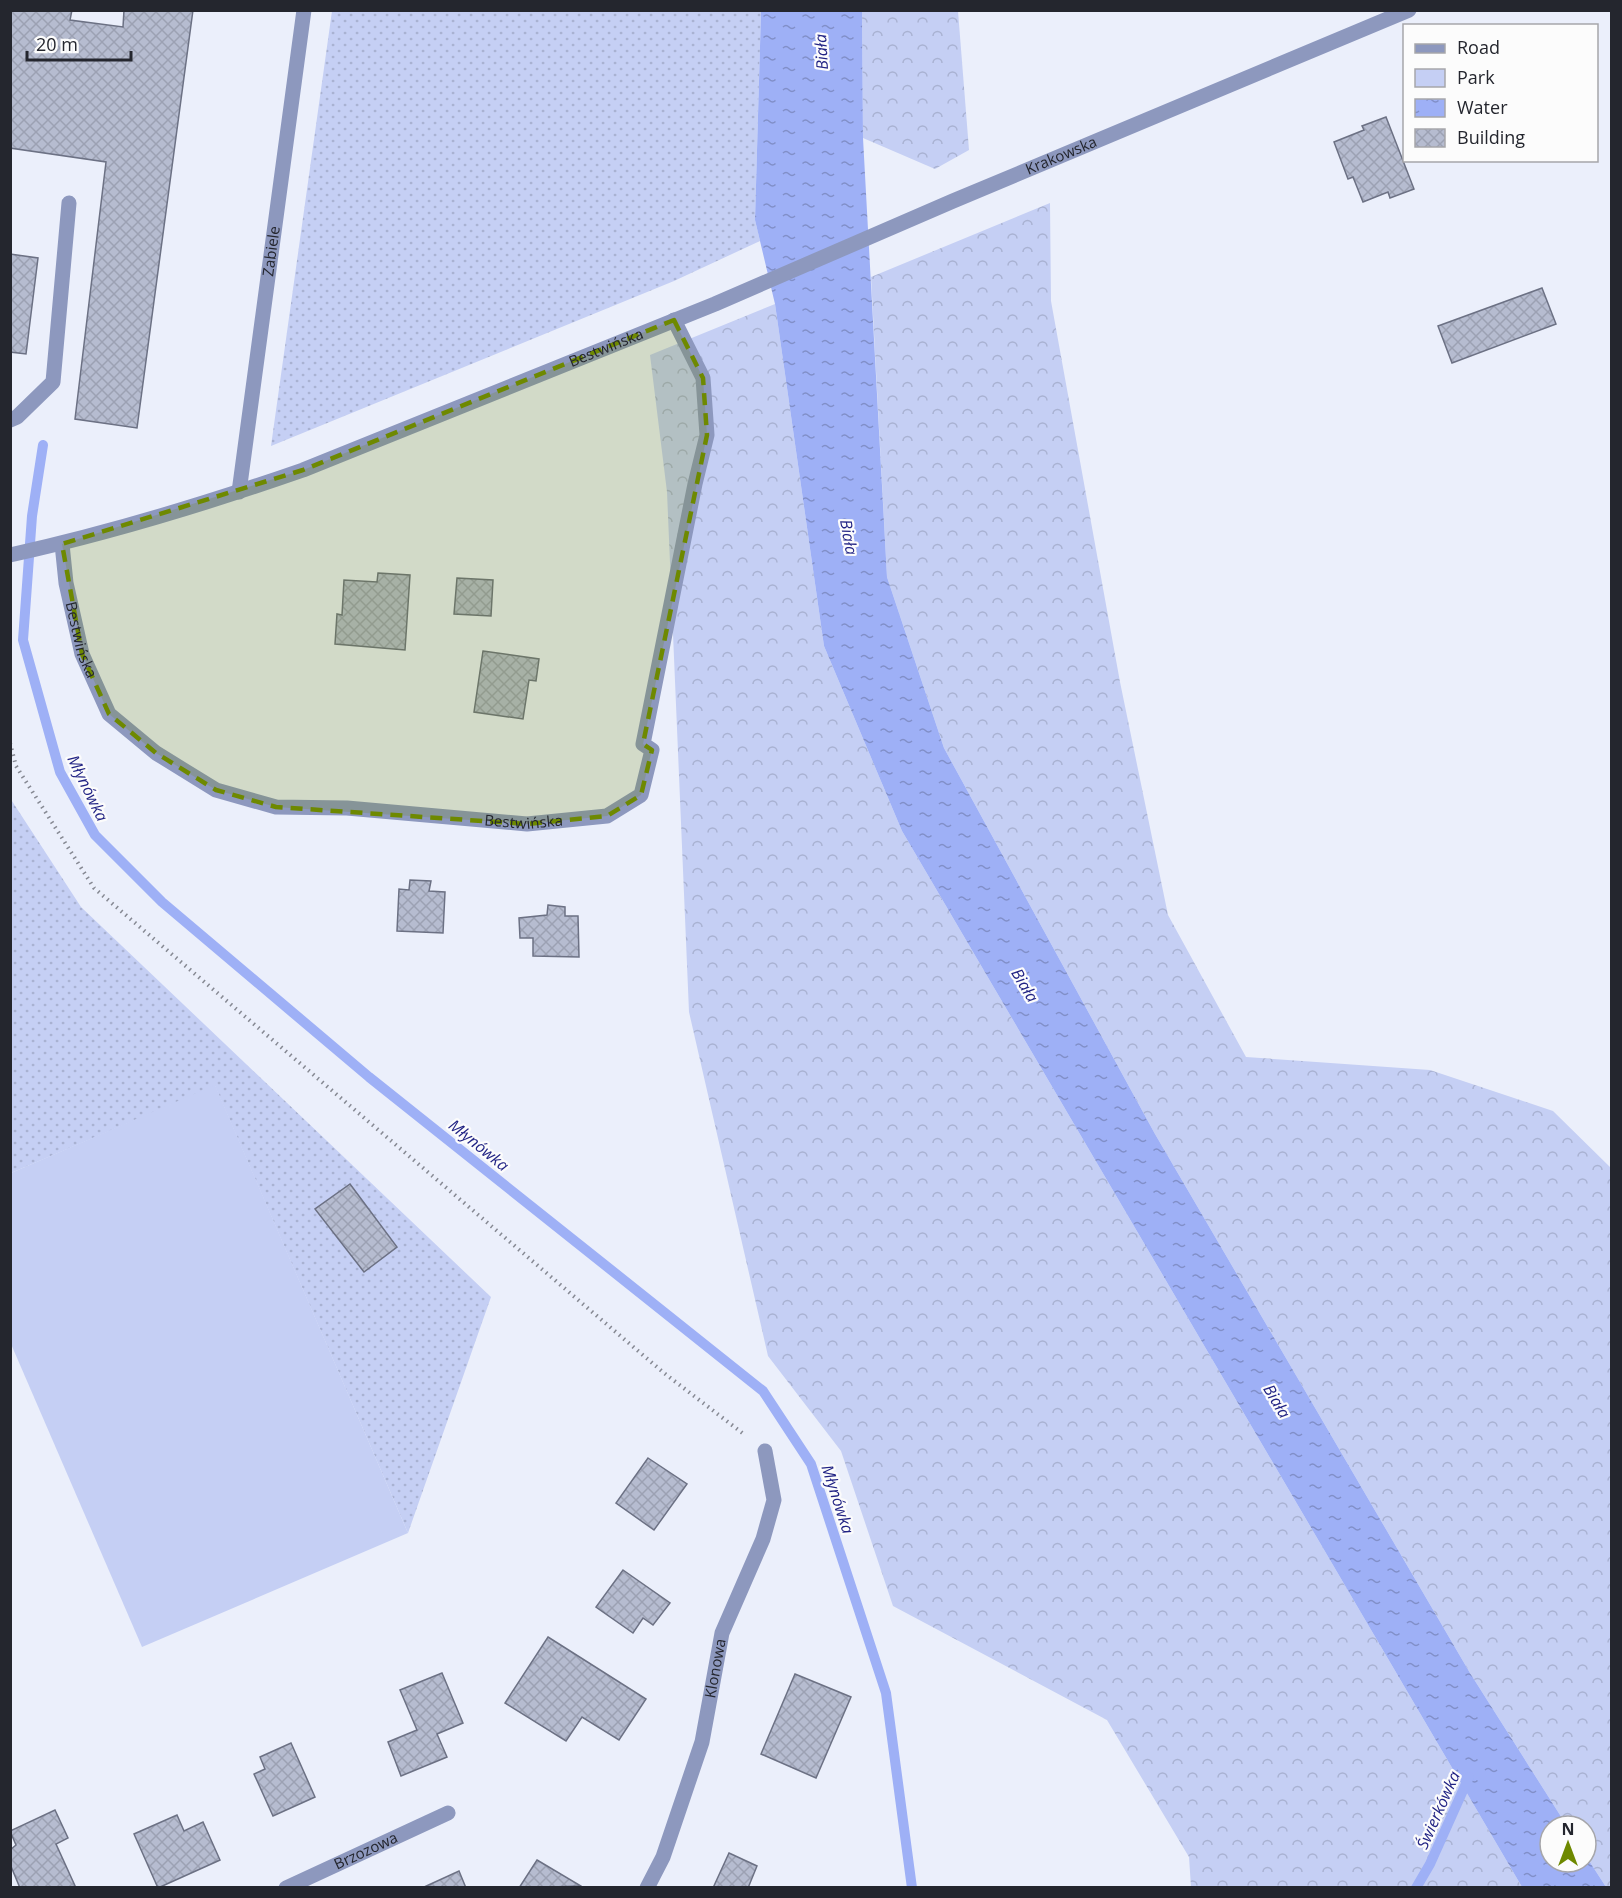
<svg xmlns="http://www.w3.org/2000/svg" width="1622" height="1898" font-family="'Open Sans',sans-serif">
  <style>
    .grass { fill: url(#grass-dots) }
    .forest { fill: url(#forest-crowns) }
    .park { fill: #c5cff4 }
    .water { fill: url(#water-ripples) }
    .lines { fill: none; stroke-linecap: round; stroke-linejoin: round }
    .stream { stroke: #9eb0f6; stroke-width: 10 }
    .building { fill: url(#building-cross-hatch); stroke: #6c7184; stroke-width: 1.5 }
    .path { stroke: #868993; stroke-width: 4; stroke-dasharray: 1.5 4.5; stroke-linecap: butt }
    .service { stroke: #8d98be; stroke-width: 15 }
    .minor { stroke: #8d98be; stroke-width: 15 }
    .tertiary { stroke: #8d98be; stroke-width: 15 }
    .marked { fill: #6e8900; fill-opacity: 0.2; stroke: #6e8900; stroke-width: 4.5; stroke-dasharray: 12 8; stroke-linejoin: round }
    .labels { text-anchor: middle; stroke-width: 4.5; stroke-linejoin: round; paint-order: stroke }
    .street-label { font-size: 15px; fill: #24262e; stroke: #fcfcfc }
    .water-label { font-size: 16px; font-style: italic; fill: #212384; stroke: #fcfcfc }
  </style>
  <defs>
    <pattern id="grass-dots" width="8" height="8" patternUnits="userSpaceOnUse" patternTransform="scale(1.5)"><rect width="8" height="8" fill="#c5cff4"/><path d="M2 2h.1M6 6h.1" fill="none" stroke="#a9b2d2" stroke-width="1.8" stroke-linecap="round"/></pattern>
    <pattern id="forest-crowns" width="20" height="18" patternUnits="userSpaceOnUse" patternTransform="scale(1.5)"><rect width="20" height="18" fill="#c5cff4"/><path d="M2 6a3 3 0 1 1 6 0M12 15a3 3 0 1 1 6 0" fill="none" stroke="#a9b2d2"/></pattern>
    <pattern id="water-ripples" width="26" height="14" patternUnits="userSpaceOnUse" patternTransform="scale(1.5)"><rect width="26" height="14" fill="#9eb0f6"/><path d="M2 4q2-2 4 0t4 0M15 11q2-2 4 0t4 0" fill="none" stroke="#818fc8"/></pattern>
    <pattern id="building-cross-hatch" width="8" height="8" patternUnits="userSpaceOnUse" patternTransform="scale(1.5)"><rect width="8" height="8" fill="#b6bcd0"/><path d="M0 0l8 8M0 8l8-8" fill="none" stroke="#9ca1b3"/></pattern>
  </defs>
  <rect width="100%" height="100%" fill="#ebeffb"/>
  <!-- grass -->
  <g class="grass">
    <polygon points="332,11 761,11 755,220 760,241 674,281 271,446"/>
    <polygon points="10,798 81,907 491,1297 408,1533 215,1086 11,1173"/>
  </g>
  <!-- forest -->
  <g class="forest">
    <polygon points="862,11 958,11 969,150 935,169 863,138"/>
    <polygon points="1050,203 1051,301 1120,682 1168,915 1246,1057 1430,1070 1553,1111 1611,1168 1611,1887 1606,1887 1586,1856 1586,1826 1567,1826 1470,1673 1155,1134 944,748 887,577 871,277"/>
    <polygon points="775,304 824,646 902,831 1522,1887 1191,1887 1189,1857 1107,1720 893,1606 841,1451 768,1356 689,1012 667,492 650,355"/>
  </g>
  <!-- park -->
  <polygon class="park" points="215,1085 408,1533 142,1647 11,1344 11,1173"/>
  <!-- water -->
  <polygon class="water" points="761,11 862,11 863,138 887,577 944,748 1155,1134 1470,1673 1567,1826 1550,1826 1550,1862 1586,1862 1586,1856 1606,1887 1522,1887 902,831 824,646 775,304 755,220"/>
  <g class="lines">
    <!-- stream -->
    <g class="stream">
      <polyline points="43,445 32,516 23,640 60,772 95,835 162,902 369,1077 763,1391 811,1464 886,1693 912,1888"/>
      <polyline points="1416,1888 1430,1864 1469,1777"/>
    </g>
  </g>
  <!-- building -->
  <g class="building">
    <polygon points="10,10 72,10 70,20 123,27 124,10 193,10 137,428 75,419 106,162 10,148"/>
    <polygon points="1386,117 1414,189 1390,198 1388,192 1363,202 1353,177 1348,179 1334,142 1364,130 1362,126"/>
    <polygon points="10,254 38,258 26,354 10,352"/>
    <polygon points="1542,288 1556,324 1452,363 1438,326"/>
    <polygon points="378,573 410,575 405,650 335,644 337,614 342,615 344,580 377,582"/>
    <polygon points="457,578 493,580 491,616 454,614"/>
    <polygon points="483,651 539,659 536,681 529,680 523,719 474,712"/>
    <polygon points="410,880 431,881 429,891 445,892 443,933 397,931 399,889 409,890"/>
    <polygon points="548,905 565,907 565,916 578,916 579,957 533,956 533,938 520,938 519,918 547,915"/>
    <polygon points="350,1184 397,1247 364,1272 315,1209"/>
    <polygon points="648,1458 687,1484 654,1530 616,1503"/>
    <polygon points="623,1570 670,1603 653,1625 643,1618 633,1633 596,1607"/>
    <polygon points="548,1637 646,1699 619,1740 582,1717 566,1741 505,1703"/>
    <polygon points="442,1673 463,1723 437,1734 447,1757 401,1776 388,1742 417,1730 400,1690"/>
    <polygon points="795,1674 851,1697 816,1778 761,1754"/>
    <polygon points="291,1743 315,1797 273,1816 254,1774 265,1769 260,1757"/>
    <polygon points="55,1810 68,1838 56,1844 76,1888 20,1888 10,1864 10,1850 16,1845 10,1831"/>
    <polygon points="177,1815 184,1831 203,1822 220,1860 158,1888 134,1834"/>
    <polygon points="729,1853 757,1866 748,1888 713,1888"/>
    <polygon points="537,1860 581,1886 519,1888"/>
    <polygon points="459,1871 466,1888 422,1888"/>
  </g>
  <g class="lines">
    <!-- path -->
    <polyline class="path" points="10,743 16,766 94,888 664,1373 745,1435"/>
    <!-- service -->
    <polyline class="service" points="10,420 17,417 53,382 69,203"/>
    <!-- minor -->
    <g class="minor">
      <path id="s1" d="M 239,492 L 304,10"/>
      <path id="s2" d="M 62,544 L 66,583 L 82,654 L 109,714 L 156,753 L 216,790 L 276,807 L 347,808 L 527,824 L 607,816 L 641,795 L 652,750 L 643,744 L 695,484 L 707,435 L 703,378 L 674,320"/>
      <path id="s3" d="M 286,1888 L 448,1813"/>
      <path id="s4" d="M 647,1888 L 663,1857 L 702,1742 L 722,1633 L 763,1539 L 774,1500 L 765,1451"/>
    </g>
    <!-- tertiary -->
    <path class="tertiary" id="s5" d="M 10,555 C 110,533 208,503 303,470 L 715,304 L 953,201 L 1409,10"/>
  </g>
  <!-- marked area -->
  <path class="marked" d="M 674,320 L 703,378 L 707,435 L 643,744 L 652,750 L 641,795 L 607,816 L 527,824 L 276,807 L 216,790 L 156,753 L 109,714 L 82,654 L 62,544 L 303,470 Z"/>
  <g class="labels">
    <!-- street labels -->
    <g class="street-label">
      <text dy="5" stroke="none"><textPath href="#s5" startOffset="1126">Krakowska</textPath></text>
      <text dy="5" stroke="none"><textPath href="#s1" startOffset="243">Zabiele</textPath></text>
      <text dy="5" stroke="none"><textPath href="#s5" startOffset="632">Bestwińska</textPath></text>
      <text dy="5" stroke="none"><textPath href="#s2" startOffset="98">Bestwińska</textPath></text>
      <text dy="5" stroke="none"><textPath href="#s2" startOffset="620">Bestwińska</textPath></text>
      <text dy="5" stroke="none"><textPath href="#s4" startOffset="231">Klonowa</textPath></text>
      <text dy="5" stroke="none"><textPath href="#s3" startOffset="88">Brzozowa</textPath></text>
    </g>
    <!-- water labels -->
    <g class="water-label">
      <text transform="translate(821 52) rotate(-93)" y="6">Biała</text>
      <text transform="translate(849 537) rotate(80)" y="6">Biała</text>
      <text transform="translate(88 788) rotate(64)" y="6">Młynówka</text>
      <text transform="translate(1025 985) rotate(59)" y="6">Biała</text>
      <text transform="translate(479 1145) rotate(39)" y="6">Młynówka</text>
      <text transform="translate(1277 1401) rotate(59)" y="6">Biała</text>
      <text transform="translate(838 1499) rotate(72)" y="6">Młynówka</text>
      <text transform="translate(1438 1810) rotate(-66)" y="6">Świerkówka</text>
    </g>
  </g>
  <!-- border -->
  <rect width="1622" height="1898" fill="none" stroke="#24262e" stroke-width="24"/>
  <!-- legend -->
  <rect x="1403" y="24" width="195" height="138" fill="#fcfcfc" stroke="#a6a6aa" stroke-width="1.5"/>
  <rect x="1415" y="44" width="30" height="9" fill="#8d98be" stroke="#a6a6aa" stroke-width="1.5"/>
  <text x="1457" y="54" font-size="18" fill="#24262e">Road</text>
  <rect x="1415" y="69" width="30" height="18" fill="#c5cff4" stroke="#a6a6aa" stroke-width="1.5"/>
  <text x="1457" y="84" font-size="18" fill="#24262e">Park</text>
  <rect x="1415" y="99" width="30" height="18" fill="url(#water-ripples)" stroke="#a6a6aa" stroke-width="1.5"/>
  <text x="1457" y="114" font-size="18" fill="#24262e">Water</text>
  <rect x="1415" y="129" width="30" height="18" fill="url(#building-cross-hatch)" stroke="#a6a6aa" stroke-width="1.5"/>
  <text x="1457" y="144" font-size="18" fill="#24262e">Building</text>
  <!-- north arrow -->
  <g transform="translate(1568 1844)"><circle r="28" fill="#fcfcfc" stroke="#a6a6aa" stroke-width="1.5"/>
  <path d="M0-4.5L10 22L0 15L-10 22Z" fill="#6e8900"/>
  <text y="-9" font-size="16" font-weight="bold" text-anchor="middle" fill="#24262e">N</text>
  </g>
  <!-- scale -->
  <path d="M27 51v9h104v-9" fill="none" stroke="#24262e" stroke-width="3"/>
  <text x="36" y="51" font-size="18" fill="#24262e" stroke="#fcfcfc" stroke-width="4.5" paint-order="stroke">20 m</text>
</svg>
